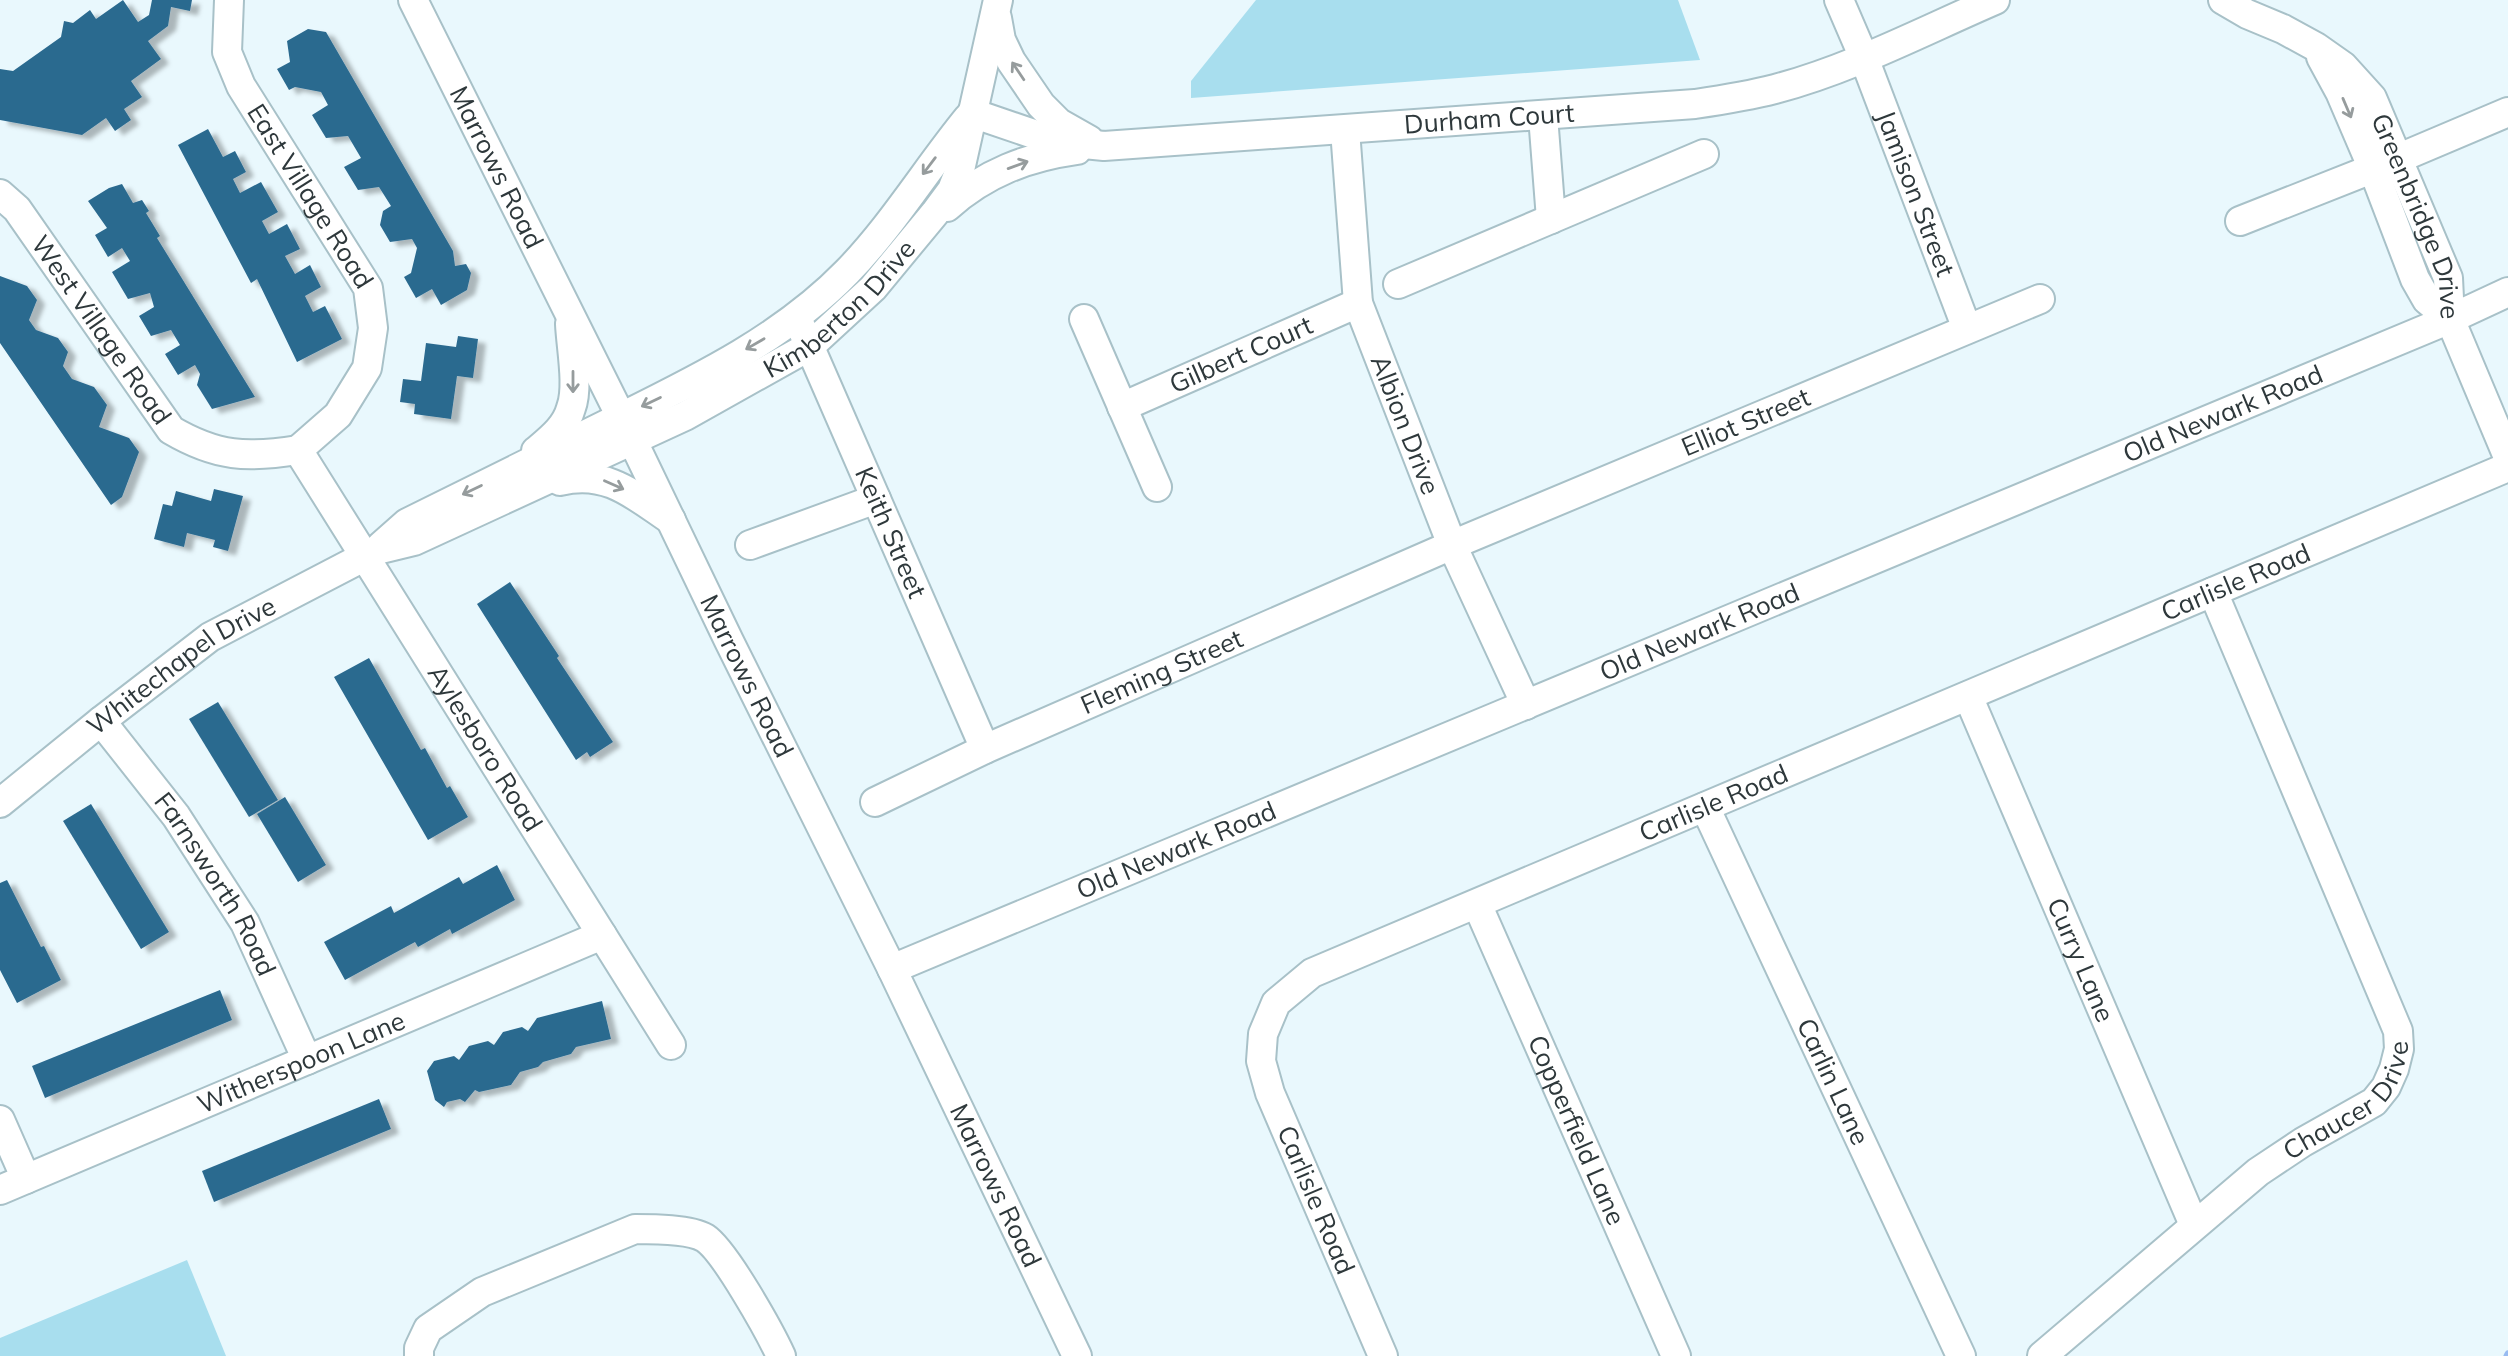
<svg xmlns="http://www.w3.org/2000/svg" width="2508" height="1356" font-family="Mulish,sans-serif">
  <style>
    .green { fill: #a8deee }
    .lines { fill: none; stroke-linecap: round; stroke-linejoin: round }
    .stream { stroke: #98bbf1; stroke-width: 7 }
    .building { fill: #2c6a8f; filter: url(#shadow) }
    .minor-casing { stroke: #a8c1c8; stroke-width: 32 }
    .minor { stroke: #fff; stroke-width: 28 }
    .oneway { stroke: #969c9d }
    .labels { text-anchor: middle; stroke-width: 7; stroke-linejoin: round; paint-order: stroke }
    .street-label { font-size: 26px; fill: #2e383b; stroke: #fff }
  </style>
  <defs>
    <filter id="shadow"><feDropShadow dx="8" dy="4.5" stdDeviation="2" flood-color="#0004"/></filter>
  </defs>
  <rect width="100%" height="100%" fill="#e9f8fd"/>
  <!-- green -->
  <g class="green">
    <polygon points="1256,0 1678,0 1700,60 1191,98 1191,81"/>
    <polygon points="187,1260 226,1356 0,1356 0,1338"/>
  </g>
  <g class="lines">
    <!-- stream -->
    <polyline class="stream" points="2507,1356 2508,1354"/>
  </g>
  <!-- building -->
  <g class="building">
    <polygon points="123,0 138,22 149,15 152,0 192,0 190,11 171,7 168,26 148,41 161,59 131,81 142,97 124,109 131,120 115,131 106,118 82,135 0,120 0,69 13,71 61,37 64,21 73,23 90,10 96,19"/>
    <polygon points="308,29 326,32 453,251 455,266 466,264 471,273 467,290 441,305 432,289 416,298 404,277 411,273 417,248 412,239 390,242 380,225 383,211 391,206 379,187 358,190 344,167 361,158 348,136 326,138 312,115 328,105 321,92 295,87 289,90 277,69 290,62 287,41"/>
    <polygon points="208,129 223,157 235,151 246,172 233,179 240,193 261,182 278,212 262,221 269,234 287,224 300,249 285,256 295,274 310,265 321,287 305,296 313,312 325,306 342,339 297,362 257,279 251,283 178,145"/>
    <polygon points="122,184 133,203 142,200 149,211 146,213 160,236 157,238 255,397 212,409 197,385 200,374 195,365 178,375 165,354 180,345 171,330 151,336 139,316 154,307 150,293 128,299 112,272 130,261 122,248 108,257 95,235 107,228 88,201 109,188"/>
    <polygon points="0,276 27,286 37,300 29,320 36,330 58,338 68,352 63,366 72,379 94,387 107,405 99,427 129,438 139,452 122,497 111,505 0,343"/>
    <polygon points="458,336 478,339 473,378 457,376 451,419 414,414 415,404 400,402 403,379 421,381 426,343 456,347"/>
    <polygon points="214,489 243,496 228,551 213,547 215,540 187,533 184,547 154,539 163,504 172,506 176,491 211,501"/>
    <polygon points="510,582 559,656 557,658 613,742 590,757 587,752 576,760 477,604"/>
    <polygon points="369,658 421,750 425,748 447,788 450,786 468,817 428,840 334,677"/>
    <polygon points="218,702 278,800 249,817 189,719"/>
    <polygon points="285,797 326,865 298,882 257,814"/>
    <polygon points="91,804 169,932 141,949 63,821"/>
    <polygon points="497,865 515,900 452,934 450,929 418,947 415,942 345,980 324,942 391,906 394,913 459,877 463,884"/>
    <polygon points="7,880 41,947 44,946 61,980 17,1003 0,970 0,883"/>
    <polygon points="220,990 232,1020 45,1098 32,1066"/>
    <polygon points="602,1001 611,1039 576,1047 571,1054 543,1062 538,1067 520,1072 511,1085 479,1092 475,1090 465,1102 460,1099 447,1102 444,1107 435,1100 427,1071 434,1061 454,1056 459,1060 469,1046 488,1041 494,1045 503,1032 522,1027 528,1031 537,1018"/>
    <polygon points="379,1099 391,1129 214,1202 202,1171"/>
  </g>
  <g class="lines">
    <defs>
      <g id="minor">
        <path id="s1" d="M 229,0 L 227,52 L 241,86 L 368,288 L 373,328 L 367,368 L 338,415 L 298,450"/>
        <path id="s2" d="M 413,0 L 627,429 L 729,641 L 892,969 L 1077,1356"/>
        <path id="s3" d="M 1839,0 L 1864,58 L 1967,329"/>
        <path id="s4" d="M 2223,0 L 2247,14 L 2283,29 L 2316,47 L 2343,66 L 2372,98 L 2448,278 L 2450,319 L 2508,457"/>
        <polyline points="997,18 1001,40 1011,61 1041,105 1059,123 1089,140"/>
        <polyline points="2321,57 2340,92 2373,169 2415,279 2427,300 2450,319"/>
        <path id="s5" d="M 972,113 L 1054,141 L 1104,146 L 1695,104 C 1722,100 1748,96 1775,89 C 1851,69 1923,31 1995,0"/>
        <polyline points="1543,116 1551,219"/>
        <path id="s6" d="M 1345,130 L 1358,303 L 1452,545 L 1526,705"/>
        <path id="s7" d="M 0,194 L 17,209 L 171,430 C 217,457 247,458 298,450"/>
        <path d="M 947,207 C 985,173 1027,157 1077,150"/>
        <polyline points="2240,221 2397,159 2508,112"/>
        <polyline points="1398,284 1704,154"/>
        <polyline points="1084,319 1157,487"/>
        <path id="s8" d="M 802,329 L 985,749"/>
        <path id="s9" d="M 1122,407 L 1358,303"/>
        <path id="s10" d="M 298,450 L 671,1045"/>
        <path d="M 536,451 C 550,439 566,427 571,408 C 579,387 571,347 570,324"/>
        <path d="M 560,481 C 607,469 635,496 671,520"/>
        <polyline points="750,545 876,499"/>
        <path d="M 381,546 L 407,523 C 475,489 543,455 611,422 C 694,381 782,339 847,272 C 892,226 927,168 968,118"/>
        <path id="s11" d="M 1968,696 L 2194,1225"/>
        <path id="s12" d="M 101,721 L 176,816 L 245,923 L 307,1060"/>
        <path id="s13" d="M 875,802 L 985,749 L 1452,545 L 2040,299"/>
        <path id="s14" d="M 0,803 L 101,721 L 210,637 L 377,550 L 414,541 L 685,416 L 810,346 L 873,288 L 935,213 L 952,190 L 960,170 L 998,0"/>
        <path id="s15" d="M 1705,807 L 1961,1356"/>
        <path id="s16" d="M 1477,904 L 1676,1356"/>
        <path id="s17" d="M 892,969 L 2450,319 L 2508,292"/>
        <polyline points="0,1120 26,1179"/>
        <path id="s18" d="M 0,1190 L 602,935"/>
        <path d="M 419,1356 L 419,1348 L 428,1329 L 482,1292 L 635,1229 C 653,1229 690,1229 705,1238 C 725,1251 770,1332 781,1356"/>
        <path id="s19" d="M 1383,1356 L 1270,1093 L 1261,1061 L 1263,1034 L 1276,1003 L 1312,973 L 2508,467"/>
        <path id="s20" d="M 2042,1356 L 2258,1172 L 2303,1142 L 2374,1102 L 2386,1087 L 2394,1069 L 2399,1049 L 2398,1031 L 2213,592"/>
      </g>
    </defs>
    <!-- minor casing -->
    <use href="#minor" class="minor-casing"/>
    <!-- minor -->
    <use href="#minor" class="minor"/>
  </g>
  <!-- one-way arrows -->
  <defs><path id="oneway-shaft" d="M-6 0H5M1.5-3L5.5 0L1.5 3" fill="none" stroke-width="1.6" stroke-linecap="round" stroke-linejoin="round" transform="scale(1.75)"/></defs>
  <g class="oneway">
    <use href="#oneway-shaft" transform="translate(1018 71) rotate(-124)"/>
    <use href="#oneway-shaft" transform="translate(2347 108) rotate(67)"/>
    <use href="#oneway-shaft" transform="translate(1018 165) rotate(-20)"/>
    <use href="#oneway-shaft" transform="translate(929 166) rotate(127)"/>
    <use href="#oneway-shaft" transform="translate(755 344) rotate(150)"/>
    <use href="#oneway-shaft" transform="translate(573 382) rotate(90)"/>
    <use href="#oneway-shaft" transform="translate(651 402) rotate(154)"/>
    <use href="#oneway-shaft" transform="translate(614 485) rotate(24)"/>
    <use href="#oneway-shaft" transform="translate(472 490) rotate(154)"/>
  </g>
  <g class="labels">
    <!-- street labels -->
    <g class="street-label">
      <text dy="9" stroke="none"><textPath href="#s5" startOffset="523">Durham Court</textPath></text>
      <text dy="9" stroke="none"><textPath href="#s2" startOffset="187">Marrows Road</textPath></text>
      <text dy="9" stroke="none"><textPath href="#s3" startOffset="208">Jamison Street</textPath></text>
      <text dy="9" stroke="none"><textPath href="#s1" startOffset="219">East Village Road</textPath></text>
      <text dy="9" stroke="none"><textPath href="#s4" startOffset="308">Greenbridge Drive</textPath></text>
      <text dy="9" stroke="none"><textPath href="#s14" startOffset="982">Kimberton Drive</textPath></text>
      <text dy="9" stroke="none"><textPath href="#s7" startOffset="170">West Village Road</textPath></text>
      <text dy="9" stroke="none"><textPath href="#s9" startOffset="130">Gilbert Court</textPath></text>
      <text dy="9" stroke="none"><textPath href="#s17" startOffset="1442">Old Newark Road</textPath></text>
      <text dy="9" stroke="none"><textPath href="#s13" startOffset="950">Elliot Street</textPath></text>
      <text dy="9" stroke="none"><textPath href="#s6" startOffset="304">Albion Drive</textPath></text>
      <text dy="9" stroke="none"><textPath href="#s8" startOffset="222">Keith Street</textPath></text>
      <text dy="9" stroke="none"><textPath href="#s19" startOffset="1430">Carlisle Road</textPath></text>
      <text dy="9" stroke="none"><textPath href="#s17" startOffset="875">Old Newark Road</textPath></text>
      <text dy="9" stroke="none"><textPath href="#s14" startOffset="228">Whitechapel Drive</textPath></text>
      <text dy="9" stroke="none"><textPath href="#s13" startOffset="315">Fleming Street</textPath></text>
      <text dy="9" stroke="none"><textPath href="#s2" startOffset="754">Marrows Road</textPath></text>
      <text dy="9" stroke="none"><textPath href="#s10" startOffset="352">Aylesboro Road</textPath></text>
      <text dy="9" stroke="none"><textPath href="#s19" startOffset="863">Carlisle Road</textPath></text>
      <text dy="9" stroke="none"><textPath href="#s17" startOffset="308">Old Newark Road</textPath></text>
      <text dy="9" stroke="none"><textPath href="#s12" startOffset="200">Farnsworth Road</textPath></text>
      <text dy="9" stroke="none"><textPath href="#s11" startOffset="287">Curry Lane</textPath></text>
      <text dy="9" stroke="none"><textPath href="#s18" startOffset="327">Witherspoon Lane</textPath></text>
      <text dy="9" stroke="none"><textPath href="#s15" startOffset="303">Carlin Lane</textPath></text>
      <text dy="9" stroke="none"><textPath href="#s20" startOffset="402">Chaucer Drive</textPath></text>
      <text dy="9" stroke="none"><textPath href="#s16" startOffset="247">Copperfield Lane</textPath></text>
      <text dy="9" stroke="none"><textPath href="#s2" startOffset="1321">Marrows Road</textPath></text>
      <text transform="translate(1316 1200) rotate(67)" y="9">Carlisle Road</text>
    </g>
  </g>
</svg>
